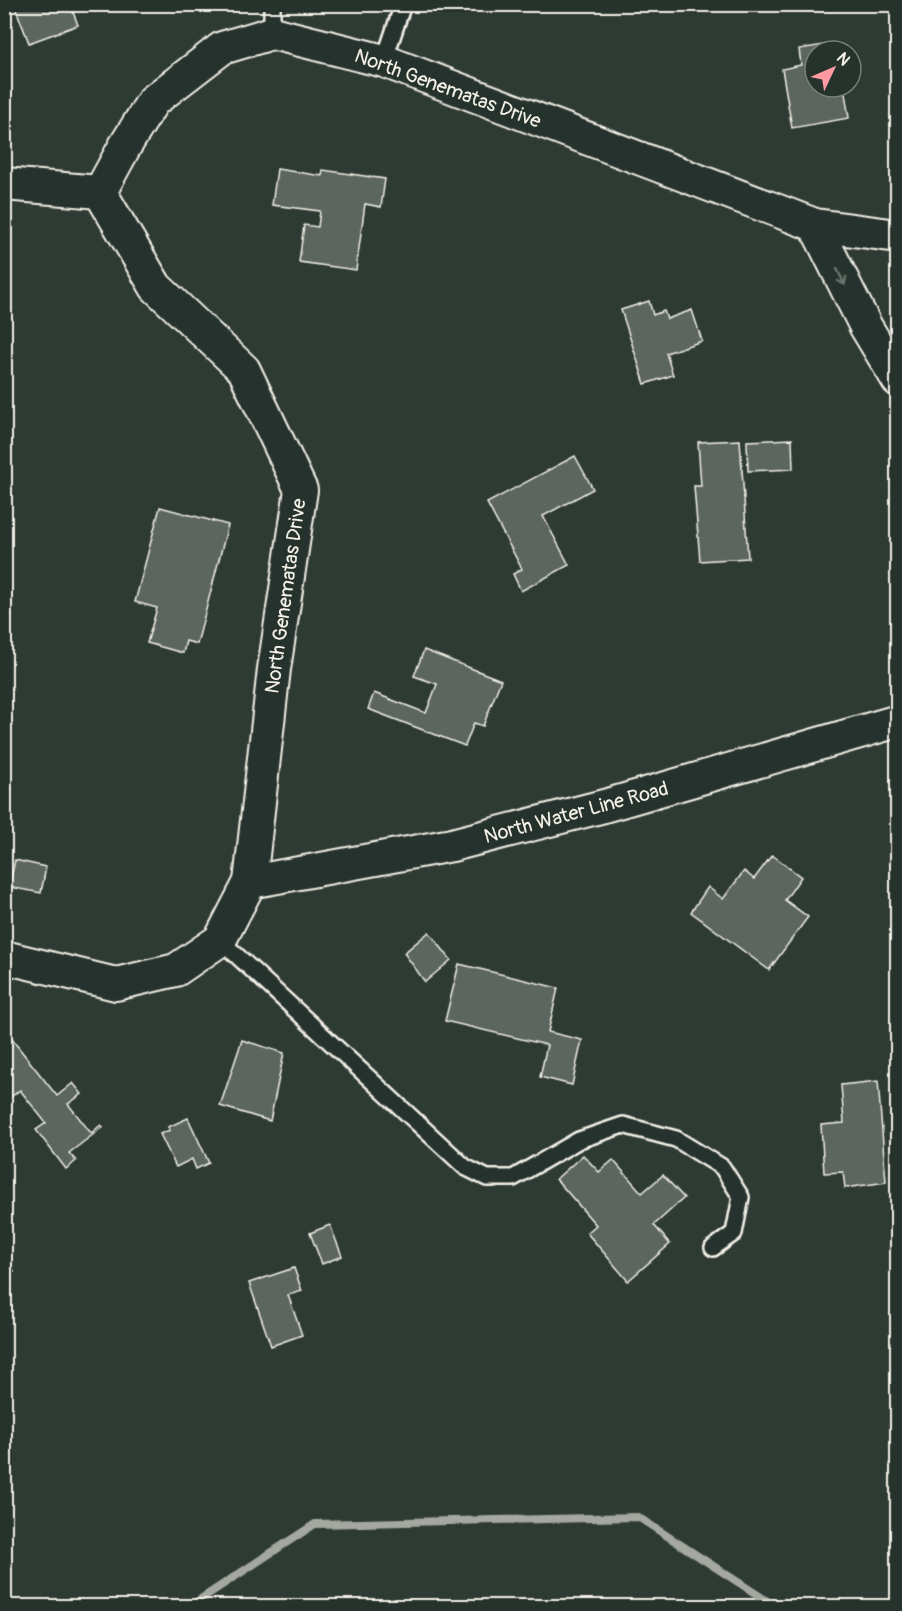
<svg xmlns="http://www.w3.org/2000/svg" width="902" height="1611" font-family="Pangolin,sans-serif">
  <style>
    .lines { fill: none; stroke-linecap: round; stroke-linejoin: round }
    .stream { stroke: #a4a8a0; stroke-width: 8 }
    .building { fill: #5c655e; stroke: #f4f1e8; stroke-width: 1.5 }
    .service-casing { stroke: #f4f1e8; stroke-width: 20 }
    .minor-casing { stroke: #f4f1e8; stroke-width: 36 }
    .service { stroke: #26332d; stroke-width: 15 }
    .minor { stroke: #26332d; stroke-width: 32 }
    .oneway { stroke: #6e766e }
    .labels { text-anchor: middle; stroke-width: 4.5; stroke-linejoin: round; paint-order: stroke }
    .street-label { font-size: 20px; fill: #f4f1e8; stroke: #26332d }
  </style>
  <rect width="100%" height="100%" fill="#2e3b34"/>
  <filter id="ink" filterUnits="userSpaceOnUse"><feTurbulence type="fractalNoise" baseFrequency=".0167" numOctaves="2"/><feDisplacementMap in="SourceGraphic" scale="12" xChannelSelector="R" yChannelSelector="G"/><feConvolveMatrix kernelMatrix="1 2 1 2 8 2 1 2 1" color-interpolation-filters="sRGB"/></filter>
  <g filter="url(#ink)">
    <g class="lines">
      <!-- stream -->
      <polyline class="stream" points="190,1606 315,1524 638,1517 775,1606"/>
    </g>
    <!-- building -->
    <g class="building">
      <polygon points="14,4 70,4 78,25 29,43"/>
      <polygon points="836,43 837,51 815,51 815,87 844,87 849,118 792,128 782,69 801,65 799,49"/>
      <polygon points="277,169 322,176 323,170 385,179 381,207 365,204 356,270 299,262 304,225 318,227 320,211 272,205"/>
      <polygon points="649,301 653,315 664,311 667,319 692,310 702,341 666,353 673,375 645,384 621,310"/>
      <polygon points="792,439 793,469 748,471 747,441"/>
      <polygon points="740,440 748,558 700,561 694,486 701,486 698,442"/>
      <polygon points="575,456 593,489 543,516 569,565 521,591 513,574 522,569 487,503"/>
      <polygon points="160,507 228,525 197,644 186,641 183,653 147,643 157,608 135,602"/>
      <polygon points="424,650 501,680 483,726 474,723 465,746 368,709 374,693 426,713 437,684 414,676"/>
      <polygon points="772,855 801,877 785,900 808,917 769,970 691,912 708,887 723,899 744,871 754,879"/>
      <polygon points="15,860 46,867 41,893 9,887"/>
      <polygon points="429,932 451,960 425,982 404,953"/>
      <polygon points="459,964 558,988 548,1032 582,1040 572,1085 540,1077 547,1045 445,1021"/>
      <polygon points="11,1038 57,1096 73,1083 82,1094 68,1104 91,1133 101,1125 103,1127 69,1153 76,1161 66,1169 36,1130 46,1123 20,1090 4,1102 4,1043"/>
      <polygon points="242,1040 284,1053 270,1121 220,1106"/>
      <polygon points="878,1081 886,1182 845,1188 843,1172 824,1173 821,1125 844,1123 841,1085"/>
      <polygon points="188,1118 209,1163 196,1169 192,1159 176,1167 160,1134 170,1130 168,1127"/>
      <polygon points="583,1155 599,1172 613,1160 642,1193 663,1175 684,1198 654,1225 670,1244 628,1281 587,1233 596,1225 556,1179"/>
      <polygon points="330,1225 342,1256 322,1264 310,1233"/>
      <polygon points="4,1256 14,1271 4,1277"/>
      <polygon points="294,1268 302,1291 288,1295 302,1335 271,1346 249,1283"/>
    </g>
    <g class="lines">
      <defs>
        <g id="service">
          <polyline points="272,33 272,4"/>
          <polyline points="384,61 403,4"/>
          <polyline points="220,940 465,1167 487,1178 513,1178 579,1140 623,1125 676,1139 722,1167 741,1197 734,1233 713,1248"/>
        </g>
        <g id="minor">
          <polyline points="4,184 100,192"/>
          <polyline points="815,225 866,327 898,380"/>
          <polyline points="250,882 452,845 604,806 898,721"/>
          <polyline points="4,957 116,984 176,970 220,940 250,882 274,669 301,490 244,370 156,287 100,192 125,146 153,101 222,48 272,33 384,61 815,225 898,236"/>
        </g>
      </defs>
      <!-- service casing -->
      <use href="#service" class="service-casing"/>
      <!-- minor casing -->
      <use href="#minor" class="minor-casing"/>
      <!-- service -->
      <use href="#service" class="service"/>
      <!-- minor -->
      <use href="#minor" class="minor"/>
    </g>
    <!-- one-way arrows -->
    <defs><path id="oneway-shaft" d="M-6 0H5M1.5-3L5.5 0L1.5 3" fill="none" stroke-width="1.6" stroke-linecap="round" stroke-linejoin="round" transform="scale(1.5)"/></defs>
    <use class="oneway" href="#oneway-shaft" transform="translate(841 277) rotate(64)"/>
  </g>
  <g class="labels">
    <!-- street labels -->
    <g class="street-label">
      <text transform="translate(448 88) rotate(20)" y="7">North Genematas Drive</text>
      <text transform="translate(285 596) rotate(-82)" y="7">North Genematas Drive</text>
      <text transform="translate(576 812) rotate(-15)" y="7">North Water Line Road</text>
    </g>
  </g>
  <!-- margin -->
  <rect width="902" height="1611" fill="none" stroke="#26332d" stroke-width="24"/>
  <rect x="12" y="12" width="878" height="1587" fill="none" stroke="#f4f1e8" stroke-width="2" filter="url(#ink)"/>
  <!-- north arrow -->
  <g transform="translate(833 69) rotate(46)"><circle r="28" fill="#26332d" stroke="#787f78" stroke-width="1.5"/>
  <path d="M0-4.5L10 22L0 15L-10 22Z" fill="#ff9aa2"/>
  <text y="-9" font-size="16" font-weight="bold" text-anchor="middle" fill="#f4f1e8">N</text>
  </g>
</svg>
